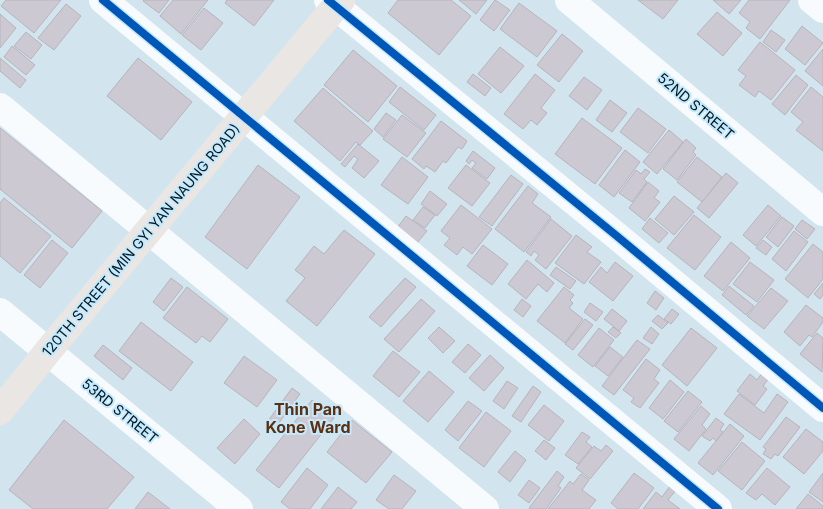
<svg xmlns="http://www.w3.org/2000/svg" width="823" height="509" font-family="Inter,sans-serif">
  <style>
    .building { fill: #ccc9d2; stroke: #b6b4bd }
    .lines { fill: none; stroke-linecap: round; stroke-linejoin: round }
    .minor { stroke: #f8fbfd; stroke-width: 28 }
    .major { stroke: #e9e6e4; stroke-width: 28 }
    .cycleway-casing { stroke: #c5e9fc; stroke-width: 11 }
    .cycleway { stroke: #0057b8; stroke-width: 8 }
    .labels { text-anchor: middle; stroke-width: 4; stroke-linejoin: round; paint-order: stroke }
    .street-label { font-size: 14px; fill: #011924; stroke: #c5e9fc }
    .quarter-label { font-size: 16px; font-weight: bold; fill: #5d2f0f; stroke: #c5e9fc }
  </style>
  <rect width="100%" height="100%" fill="#d2e5ef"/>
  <!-- building -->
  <g class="building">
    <polygon points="6,0 61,0 34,33 1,6"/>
    <polygon points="144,0 169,0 159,13 143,1"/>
    <polygon points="173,0 208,0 181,34 160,16"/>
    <polygon points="227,0 274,0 254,26 225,3"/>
    <polygon points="398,0 451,0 471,16 439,55 388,13"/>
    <polygon points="459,0 487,0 476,14"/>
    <polygon points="495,0 510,10 494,31 480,20"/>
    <polygon points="638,0 678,0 663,19"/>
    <polygon points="713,0 741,0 729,14"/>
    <polygon points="749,0 790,0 760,39 746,28 750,22 739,13"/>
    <polygon points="519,3 557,31 537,57 500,29"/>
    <polygon points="66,4 81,16 54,50 38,38"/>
    <polygon points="204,8 223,23 201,50 182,35"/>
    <polygon points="717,12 742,33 723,56 697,34"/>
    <polygon points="0,14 16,28 0,48"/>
    <polygon points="802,26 823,43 805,65 785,49"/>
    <polygon points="771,30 785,40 776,52 763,42"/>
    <polygon points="26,32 42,45 31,59 14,46"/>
    <polygon points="562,34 583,51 559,82 537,65"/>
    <polygon points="760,42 795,70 771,100 759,91 755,97 739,85 746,76 738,70"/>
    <polygon points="12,46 35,65 26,75 4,57"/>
    <polygon points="500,47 524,66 501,93 478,74"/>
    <polygon points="823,49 823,86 805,71"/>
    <polygon points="353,50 397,86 368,122 324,85"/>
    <polygon points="0,58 26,80 20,88 0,71"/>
    <polygon points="138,58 192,102 161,140 107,96"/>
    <polygon points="473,74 491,88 485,96 467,82"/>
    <polygon points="535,74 555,90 541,108 547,113 537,125 531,120 523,129 504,114"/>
    <polygon points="796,75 808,85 785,115 772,104"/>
    <polygon points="584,77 602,90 587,110 569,96"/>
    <polygon points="400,87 436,115 424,130 389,102"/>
    <polygon points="811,87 823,97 823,151 796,130 803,122 791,112"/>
    <polygon points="323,88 373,131 360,145 356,142 340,161 294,121"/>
    <polygon points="610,100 627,113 612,132 596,120"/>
    <polygon points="638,108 666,129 648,153 620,132"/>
    <polygon points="386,113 396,120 383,137 374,129"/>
    <polygon points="402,115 426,133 407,157 383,139"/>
    <polygon points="582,118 622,148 595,184 555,154"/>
    <polygon points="441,121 467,141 462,149 458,147 446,163 443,161 435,172 426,166 424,169 412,159"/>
    <polygon points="0,128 102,211 72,248 0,189"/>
    <polygon points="669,130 683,142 657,174 643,162"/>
    <polygon points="686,139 696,148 693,152 696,155 677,180 663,169"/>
    <polygon points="358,144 379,161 364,178 352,168 358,159 354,156 345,167 341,164"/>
    <polygon points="625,150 640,162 614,197 599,185"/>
    <polygon points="473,151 495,168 487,179 472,168 476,163 472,160 469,164 466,161"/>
    <polygon points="402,157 428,177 408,204 381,185"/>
    <polygon points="697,157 722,177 702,202 677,182"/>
    <polygon points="258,165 300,197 247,269 205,237"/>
    <polygon points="466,165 490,183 472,206 448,188"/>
    <polygon points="645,169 650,172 644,179 647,182 632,202 619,193 636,170 641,174"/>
    <polygon points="726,173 738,183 709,218 697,208"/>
    <polygon points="511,175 523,184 492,226 479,217"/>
    <polygon points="648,182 659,191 654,198 660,202 645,221 629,208"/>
    <polygon points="528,186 538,194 532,203 551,217 524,252 495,229"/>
    <polygon points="430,191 447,204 437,216 421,204"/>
    <polygon points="674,196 694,212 674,235 655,219"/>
    <polygon points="4,198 51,236 20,273 0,256 0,203"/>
    <polygon points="461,205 492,229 472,254 463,247 457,255 444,245 450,238 441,231"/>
    <polygon points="768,205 781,216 756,246 743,235"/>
    <polygon points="423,207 435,215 425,228 413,220"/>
    <polygon points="694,215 721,237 695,270 667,248"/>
    <polygon points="406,216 427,231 417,243 397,228"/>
    <polygon points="782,217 794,226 778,247 766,237"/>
    <polygon points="650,218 668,233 659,243 642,229"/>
    <polygon points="551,219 572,236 546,269 535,260 539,255 534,251 531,256 526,252"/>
    <polygon points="802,220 815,229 807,239 795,229"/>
    <polygon points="344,230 375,254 317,326 286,301 305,278 295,270 314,246 324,254"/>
    <polygon points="794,231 808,242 786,271 772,259"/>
    <polygon points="576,235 592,247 587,252 601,262 584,284 555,263"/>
    <polygon points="52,240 68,253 40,288 24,275"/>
    <polygon points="763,240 772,247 766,255 756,248"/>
    <polygon points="731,242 750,258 723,291 704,276"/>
    <polygon points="813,244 823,252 823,279 808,298 785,279"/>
    <polygon points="483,245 508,264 492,285 467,266"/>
    <polygon points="527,260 554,283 547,292 538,284 526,299 508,284"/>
    <polygon points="615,262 633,276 613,301 589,282 601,267 607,273"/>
    <polygon points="750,262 774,280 757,302 733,284"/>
    <polygon points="556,267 576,281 570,289 550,275"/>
    <polygon points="171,278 183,287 164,311 153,302"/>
    <polygon points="405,278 416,287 381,327 369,317"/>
    <polygon points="823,283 823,295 820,299 814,294"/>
    <polygon points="729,286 754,306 746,315 722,295"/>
    <polygon points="187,287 228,319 210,342 202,336 196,343 163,318"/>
    <polygon points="564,287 574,295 570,300 573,303 569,308 583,319 565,343 537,321"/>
    <polygon points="771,288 788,301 764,329 747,316"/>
    <polygon points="655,291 664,298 656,310 647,303"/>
    <polygon points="421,299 435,311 399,352 384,339"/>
    <polygon points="522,299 531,306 523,317 514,310"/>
    <polygon points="590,303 603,312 596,321 584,312"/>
    <polygon points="806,305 823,318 823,322 812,337 809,335 800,346 784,332"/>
    <polygon points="612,309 627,321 619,331 604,319"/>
    <polygon points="672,309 679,314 671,324 664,319"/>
    <polygon points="658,315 668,323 662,329 652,321"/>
    <polygon points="585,319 593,325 573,350 565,344"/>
    <polygon points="141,322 193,362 171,391 119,351"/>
    <polygon points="439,327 455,341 443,353 428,338"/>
    <polygon points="613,327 621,333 616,338 608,332"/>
    <polygon points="651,327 659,334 652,344 643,338"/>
    <polygon points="599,328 614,340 593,367 578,355"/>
    <polygon points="691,328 717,348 687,386 662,365"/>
    <polygon points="817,333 823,338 822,372 800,354"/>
    <polygon points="637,340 650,349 614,395 602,386"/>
    <polygon points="468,344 481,355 465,373 452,362"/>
    <polygon points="103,345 132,368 123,380 94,356"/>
    <polygon points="610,347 623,357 608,376 595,366"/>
    <polygon points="393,351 420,372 399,397 373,376"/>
    <polygon points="490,355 504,368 484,391 469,378"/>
    <polygon points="244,356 277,380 257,407 224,383"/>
    <polygon points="646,359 660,370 654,379 659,383 640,408 631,402 634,398 623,390"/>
    <polygon points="429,371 454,392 428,422 403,401"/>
    <polygon points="762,373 769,378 763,386 767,389 755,405 737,391 750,374 757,380"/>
    <polygon points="670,380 684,392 663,419 649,408"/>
    <polygon points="507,381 518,388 504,409 493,401"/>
    <polygon points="533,386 541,392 521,422 512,416"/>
    <polygon points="292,388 300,394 273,431 265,425"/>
    <polygon points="688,391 702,402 678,432 664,421"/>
    <polygon points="739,394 764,413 777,394 788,402 760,440 724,414"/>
    <polygon points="312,400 334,418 279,488 256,470"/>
    <polygon points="468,401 482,411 458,441 445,430"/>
    <polygon points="544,405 564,421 549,441 528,425"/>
    <polygon points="701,406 710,414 702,425 706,429 689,451 674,439"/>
    <polygon points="486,412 511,431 484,467 459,448"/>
    <polygon points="786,417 800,427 778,456 775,454 771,459 763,454 766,449 763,447"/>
    <polygon points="716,418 724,424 720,430 723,432 716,441 713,438 710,441 702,436"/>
    <polygon points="244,419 260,434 235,464 217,448"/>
    <polygon points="64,420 134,477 107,509 33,509 9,490"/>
    <polygon points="352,420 392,452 366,483 327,452"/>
    <polygon points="730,424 744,436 713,475 698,463"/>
    <polygon points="806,429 823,442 823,451 804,474 783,457"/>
    <polygon points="582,432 590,437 586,442 592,447 578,464 565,455"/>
    <polygon points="544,440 555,448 546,460 535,451"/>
    <polygon points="742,442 765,461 742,490 718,471"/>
    <polygon points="606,445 613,451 590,479 576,468 594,446 601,451"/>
    <polygon points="515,451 526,460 510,482 498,472"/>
    <polygon points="307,468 328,485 310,509 290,509 281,502"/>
    <polygon points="767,468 790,487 775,505 762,494 756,500 746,493"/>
    <polygon points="557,471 564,477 558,486 561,488 546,509 531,509 529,508"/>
    <polygon points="634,473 654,488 638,509 618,509 611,503"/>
    <polygon points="823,473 823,502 809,492"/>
    <polygon points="581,474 589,480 582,490 596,500 589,509 548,509 570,481 573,484"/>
    <polygon points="394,475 416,491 402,509 389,509 376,500"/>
    <polygon points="529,480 540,488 529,503 518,495"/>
    <polygon points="670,486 676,490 668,500 680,509 643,509 656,492 662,497"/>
    <polygon points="338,487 357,502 351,509 321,509"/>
    <polygon points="148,492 170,509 135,509"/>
    <polygon points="808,494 823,506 823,509 796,509"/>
  </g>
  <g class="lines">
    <!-- minor -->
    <g class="minor">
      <polyline points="103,0 718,509"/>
      <polyline points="328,0 618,237 823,408"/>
      <polyline points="569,0 823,212"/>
      <polyline points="812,0 823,9"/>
      <polyline points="0,107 485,509"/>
      <polyline points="0,312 239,509"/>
    </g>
    <!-- major -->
    <polyline class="major" points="0,411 48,351 341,0"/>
    <defs>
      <g id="cycleway">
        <polyline points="103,0 718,509"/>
        <polyline points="328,0 618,237 823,408"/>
      </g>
    </defs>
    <!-- cycleway casing -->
    <use href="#cycleway" class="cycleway-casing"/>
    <!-- cycleway -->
    <use href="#cycleway" class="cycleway"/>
  </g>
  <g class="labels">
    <!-- street labels -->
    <g class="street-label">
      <text transform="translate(696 106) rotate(40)" y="5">52ND STREET</text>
      <text transform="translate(141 240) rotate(-50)" y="5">120TH STREET (MIN GYI YAN NAUNG ROAD)</text>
      <text transform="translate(120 411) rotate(39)" y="5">53RD STREET</text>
    </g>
    <!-- quarter labels -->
    <g class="quarter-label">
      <text x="308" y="415">Thin Pan<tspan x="308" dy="18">Kone Ward</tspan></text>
    </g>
  </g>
</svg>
